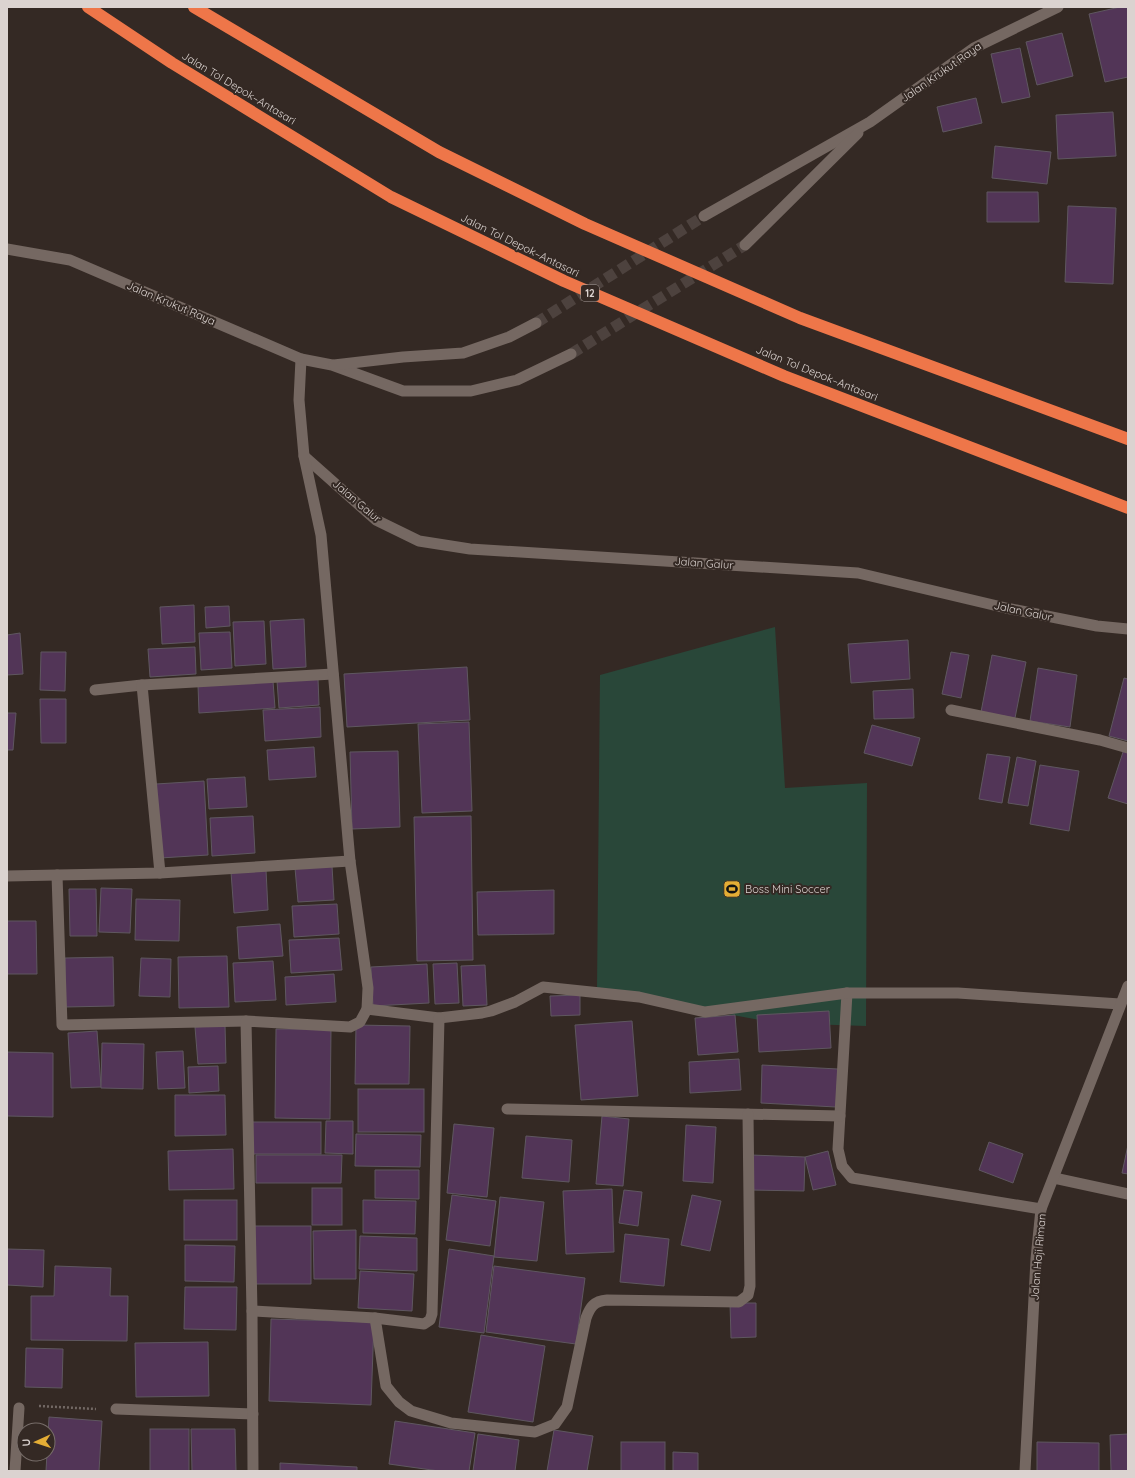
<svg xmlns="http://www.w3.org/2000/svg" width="1135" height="1478" font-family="Quicksand,sans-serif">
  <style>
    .green { fill: #294739 }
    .building { fill: #523557; stroke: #5f5760 }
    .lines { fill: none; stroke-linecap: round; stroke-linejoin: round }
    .tertiary-tunnel { stroke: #4d423e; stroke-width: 11; stroke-dasharray: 11 5.5; stroke-linecap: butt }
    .path { stroke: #726864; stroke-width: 2.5; stroke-dasharray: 2 2; stroke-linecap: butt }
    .minor { stroke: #756862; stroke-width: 11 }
    .tertiary { stroke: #756862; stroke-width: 11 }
    .motorway { stroke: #ee7649; stroke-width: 12 }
    .labels { text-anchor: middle; stroke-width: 4; stroke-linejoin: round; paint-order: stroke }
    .shield { fill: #342924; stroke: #a9a09c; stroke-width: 1 }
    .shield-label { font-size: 10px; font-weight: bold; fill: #dbd3d0 }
    .street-label { font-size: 11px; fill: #dbd3d0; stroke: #342924 }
    .poi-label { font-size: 11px; fill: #dbd3d0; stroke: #342924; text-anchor: start }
  </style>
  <rect width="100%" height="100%" fill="#342924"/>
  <!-- green -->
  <polygon class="green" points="775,627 785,788 867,783 866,1026 776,1023 597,990 600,675"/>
  <!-- building -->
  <g class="building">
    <polygon points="1120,7 1128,7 1128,77 1105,82 1089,14"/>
    <polygon points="1062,33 1073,76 1037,85 1026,42"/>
    <polygon points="1020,48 1030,97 1002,103 991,54"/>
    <polygon points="976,98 982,123 943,132 937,107"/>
    <polygon points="1113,112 1116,156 1058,159 1056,115"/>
    <polygon points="995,146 1051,152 1047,184 992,178"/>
    <polygon points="987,192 1038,192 1039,222 987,222"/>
    <polygon points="1068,206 1116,208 1113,284 1065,282"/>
    <polygon points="194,605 195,642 162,644 160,607"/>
    <polygon points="229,606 230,626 206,628 205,607"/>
    <polygon points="304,619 306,667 273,669 270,621"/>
    <polygon points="264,621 266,664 235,666 233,622"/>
    <polygon points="230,632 232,668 201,670 199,633"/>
    <polygon points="20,633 23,674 7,675 7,635"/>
    <polygon points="908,640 910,679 851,683 848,644"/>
    <polygon points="195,647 196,674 150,677 148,649"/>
    <polygon points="41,652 66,652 65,691 40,690"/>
    <polygon points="951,652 969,655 961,698 942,694"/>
    <polygon points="992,655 1026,662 1015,718 981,712"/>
    <polygon points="467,667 470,720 347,727 344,674"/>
    <polygon points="1038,668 1077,675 1070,727 1030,721"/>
    <polygon points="1124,678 1128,679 1128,741 1109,736"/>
    <polygon points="318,679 319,705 279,708 277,681"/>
    <polygon points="273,681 275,708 199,713 198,685"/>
    <polygon points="913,689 914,718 874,719 873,691"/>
    <polygon points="40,699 66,699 66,743 41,743"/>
    <polygon points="320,707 321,737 265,741 263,710"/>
    <polygon points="7,713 16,713 13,750 7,750"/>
    <polygon points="469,722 472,811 422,813 418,724"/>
    <polygon points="872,725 920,738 912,766 864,753"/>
    <polygon points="314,747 316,777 269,780 267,750"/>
    <polygon points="1124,749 1128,750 1128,804 1108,798"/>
    <polygon points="398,751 400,827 352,829 350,752"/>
    <polygon points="987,754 1010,757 1002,803 979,799"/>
    <polygon points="1017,757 1036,761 1028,806 1008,803"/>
    <polygon points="1040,765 1079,771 1069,831 1030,824"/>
    <polygon points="245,777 247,807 209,809 207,779"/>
    <polygon points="204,781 208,855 160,858 156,784"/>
    <polygon points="253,816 255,853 212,856 210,818"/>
    <polygon points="471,816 473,960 417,961 414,817"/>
    <polygon points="332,866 334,900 298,902 295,868"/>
    <polygon points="266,870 268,910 234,913 231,872"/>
    <polygon points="101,888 132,889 130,933 99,932"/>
    <polygon points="69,889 96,889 97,936 70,936"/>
    <polygon points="554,890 554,934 478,935 477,892"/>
    <polygon points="136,899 180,900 179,941 135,940"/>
    <polygon points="337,904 339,934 294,937 292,906"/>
    <polygon points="7,921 36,921 37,974 7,974"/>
    <polygon points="280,924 283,956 239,959 237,927"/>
    <polygon points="339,938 342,970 291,973 289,940"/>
    <polygon points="227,956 229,1007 179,1008 178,957"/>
    <polygon points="113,957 114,1006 65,1007 65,958"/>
    <polygon points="141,958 171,959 170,997 139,996"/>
    <polygon points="273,961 276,1000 235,1002 233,963"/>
    <polygon points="457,963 459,1003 435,1004 433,964"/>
    <polygon points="427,964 429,1003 373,1006 371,967"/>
    <polygon points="485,965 487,1005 463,1006 461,966"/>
    <polygon points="334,974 336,1002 286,1005 285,977"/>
    <polygon points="580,995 580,1015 551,1016 550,996"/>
    <polygon points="829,1011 831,1048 759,1052 757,1015"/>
    <polygon points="735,1015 738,1052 698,1055 695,1018"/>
    <polygon points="632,1021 638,1096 581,1100 575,1025"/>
    <polygon points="225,1025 226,1063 198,1064 195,1027"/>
    <polygon points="356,1025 410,1026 409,1084 355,1084"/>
    <polygon points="276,1029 331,1029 330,1119 275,1118"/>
    <polygon points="97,1031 101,1087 71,1088 68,1033"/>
    <polygon points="102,1043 144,1044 143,1089 101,1088"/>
    <polygon points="183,1051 185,1088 158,1089 156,1052"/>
    <polygon points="7,1052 53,1053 53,1117 7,1116"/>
    <polygon points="739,1059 741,1090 690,1093 689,1062"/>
    <polygon points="762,1065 838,1069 836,1107 761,1103"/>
    <polygon points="218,1066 219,1091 189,1093 188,1067"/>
    <rect x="358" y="1089" width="66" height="43"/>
    <polygon points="175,1095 225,1095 226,1135 175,1136"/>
    <polygon points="602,1116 629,1119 623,1186 596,1184"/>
    <polygon points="326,1121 353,1121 353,1154 325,1153"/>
    <rect x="252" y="1122" width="69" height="32"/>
    <polygon points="454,1124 494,1128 487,1197 447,1193"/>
    <polygon points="686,1125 716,1127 713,1183 683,1181"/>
    <polygon points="356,1134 421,1135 420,1167 355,1166"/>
    <polygon points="526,1136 572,1140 569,1182 522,1178"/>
    <polygon points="989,1142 1023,1154 1013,1183 979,1170"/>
    <polygon points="1128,1145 1128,1174 1122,1173"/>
    <polygon points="233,1149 234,1189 169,1190 168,1151"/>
    <polygon points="828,1151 836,1185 813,1190 805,1157"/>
    <polygon points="256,1155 342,1155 341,1183 256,1183"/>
    <polygon points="751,1155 805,1157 804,1191 750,1190"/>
    <polygon points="375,1170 419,1170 419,1199 375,1198"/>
    <rect x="312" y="1188" width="30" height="37"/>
    <polygon points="612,1189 614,1252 566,1254 563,1191"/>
    <polygon points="624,1190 642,1192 638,1226 619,1223"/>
    <polygon points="452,1195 496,1201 490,1246 446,1240"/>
    <polygon points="692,1195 721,1201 710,1251 681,1245"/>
    <polygon points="500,1197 544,1202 537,1261 494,1257"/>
    <rect x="184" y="1200" width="53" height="40"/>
    <polygon points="363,1200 416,1201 415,1234 363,1233"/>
    <polygon points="253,1226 311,1226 311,1284 254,1284"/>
    <polygon points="356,1230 356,1279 314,1279 313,1231"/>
    <polygon points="625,1234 669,1239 664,1286 620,1282"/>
    <polygon points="360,1236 417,1238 417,1271 359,1269"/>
    <polygon points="185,1245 235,1246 234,1282 185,1281"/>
    <polygon points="7,1249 44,1250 43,1287 7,1285"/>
    <polygon points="449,1249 494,1256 484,1333 439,1327"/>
    <polygon points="55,1266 111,1268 110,1296 128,1296 127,1341 31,1340 31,1296 54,1296"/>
    <polygon points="494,1266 585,1278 576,1344 486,1332"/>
    <polygon points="360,1271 414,1274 412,1311 358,1308"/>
    <polygon points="185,1287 237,1287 236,1330 184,1329"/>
    <polygon points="730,1303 756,1303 756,1337 731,1338"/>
    <polygon points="271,1319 374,1322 371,1405 269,1401"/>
    <polygon points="481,1335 545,1346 533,1422 468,1412"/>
    <polygon points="208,1342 209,1396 136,1397 135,1343"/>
    <polygon points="26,1348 63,1349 62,1388 25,1387"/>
    <polygon points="49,1417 102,1421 99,1471 46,1471"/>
    <polygon points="395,1421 475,1433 469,1471 439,1471 389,1464"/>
    <rect x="150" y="1429" width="39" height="42"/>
    <polygon points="191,1429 235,1429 236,1471 192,1471"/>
    <polygon points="554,1430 593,1436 587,1471 547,1471"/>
    <polygon points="478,1434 519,1440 515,1471 473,1471"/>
    <polygon points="1128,1434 1128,1471 1111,1471 1110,1435"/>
    <rect x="621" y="1442" width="44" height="29"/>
    <polygon points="1037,1442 1099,1443 1099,1471 1037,1471"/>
    <polygon points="673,1452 698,1453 698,1471 673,1471"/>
    <polygon points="280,1463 357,1467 357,1471 280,1471"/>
  </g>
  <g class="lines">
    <!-- tertiary-tunnel -->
    <g class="tertiary-tunnel">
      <polyline points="536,323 704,216"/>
      <polyline points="571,354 745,245"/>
    </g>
    <!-- path -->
    <polyline class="path" points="39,1406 96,1409"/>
    <!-- minor -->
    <g class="minor">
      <polyline points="304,456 376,520 419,541 470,549 858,573 1006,608 1097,626 1128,629"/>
      <polyline points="95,690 142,685"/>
      <polyline points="951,710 1100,740 1128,748"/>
      <polyline points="160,873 142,685 333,674"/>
      <polyline points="57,875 62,1025 246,1021"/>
      <polyline points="7,876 160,873 350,861"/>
      <polyline points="847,993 838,1149 842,1166 852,1178 1041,1209"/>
      <polyline points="367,1009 439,1018 482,1013 491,1011 515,1002 543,987 639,997 705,1012 847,993 958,993 1120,1004"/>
      <polyline points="507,1109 840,1116"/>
      <polyline points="1054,1178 1128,1194"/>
      <polyline points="252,1311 375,1318 424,1324 430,1320 432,1314 439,1018"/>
      <path d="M 375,1318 L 386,1386 L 399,1402 L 411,1411 L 451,1423 L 535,1432 L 555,1424 L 567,1407 L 586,1318 C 590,1307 594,1301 607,1300 L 739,1302 L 748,1295 L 750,1286 L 748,1114"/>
      <polyline points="116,1409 253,1414"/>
      <polyline points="15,1471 19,1408"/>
      <polyline points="253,1471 252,1311 246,1021 350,1027 360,1022 367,1009 368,988 350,861 321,535 304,456 299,400 301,359"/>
      <polyline points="1025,1471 1036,1259 1041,1209 1128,986"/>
    </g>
    <!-- tertiary -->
    <g class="tertiary">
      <polyline points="704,216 870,122 974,48 1058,7"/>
      <polyline points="745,245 858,133"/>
      <polyline points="7,249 70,260 301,359 332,365 403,391 471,391 517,380 571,354"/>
      <polyline points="334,365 403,357 463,353 509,337 536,323"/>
    </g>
    <!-- motorway -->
    <g class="motorway">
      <polyline points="88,7 172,63 391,197 564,281 784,376 1128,508"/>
      <polyline points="194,7 439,152 585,224 800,318 1128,439"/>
    </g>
  </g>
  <!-- icons -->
  <defs>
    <symbol id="stadium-square" viewBox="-11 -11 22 22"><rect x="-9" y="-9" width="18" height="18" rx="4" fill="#e4ad35" stroke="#342924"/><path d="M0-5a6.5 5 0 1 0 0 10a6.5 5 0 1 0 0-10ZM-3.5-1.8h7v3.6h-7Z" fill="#111"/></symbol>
  </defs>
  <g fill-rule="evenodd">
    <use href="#stadium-square" x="722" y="879" width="20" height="20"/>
  </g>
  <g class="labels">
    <!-- shield labels -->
    <rect class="shield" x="581" y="285" width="18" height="16" rx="3"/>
    <g class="shield-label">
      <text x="590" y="297">12</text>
    </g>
    <!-- street labels -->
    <g class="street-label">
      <text transform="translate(941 72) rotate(-35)" y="4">Jalan Krukut Raya</text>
      <text transform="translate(239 88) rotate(31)" y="4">Jalan Tol Depok–Antasari</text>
      <text transform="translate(520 245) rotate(26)" y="4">Jalan Tol Depok–Antasari</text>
      <text transform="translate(171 303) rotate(23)" y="4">Jalan Krukut Raya</text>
      <text transform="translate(817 373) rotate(22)" y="4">Jalan Tol Depok–Antasari</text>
      <text transform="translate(357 501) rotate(40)" y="4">Jalan Galur</text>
      <text transform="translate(704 563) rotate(4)" y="4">Jalan Galur</text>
      <text transform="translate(1023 611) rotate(12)" y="4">Jalan Galur</text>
      <text transform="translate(1038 1257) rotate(-85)" y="4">Jalan Haji Riman</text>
    </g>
    <!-- poi labels -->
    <g class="poi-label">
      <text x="745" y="893">Boss Mini Soccer</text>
    </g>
  </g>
  <!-- border -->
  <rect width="1135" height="1478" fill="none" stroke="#dbd3d0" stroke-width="16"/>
  <!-- north arrow -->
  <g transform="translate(36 1442) rotate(267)"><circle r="19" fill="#342924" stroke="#776d69"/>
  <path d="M0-3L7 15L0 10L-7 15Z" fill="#e4ad35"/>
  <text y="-6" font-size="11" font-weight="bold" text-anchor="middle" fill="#dbd3d0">U</text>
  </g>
</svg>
